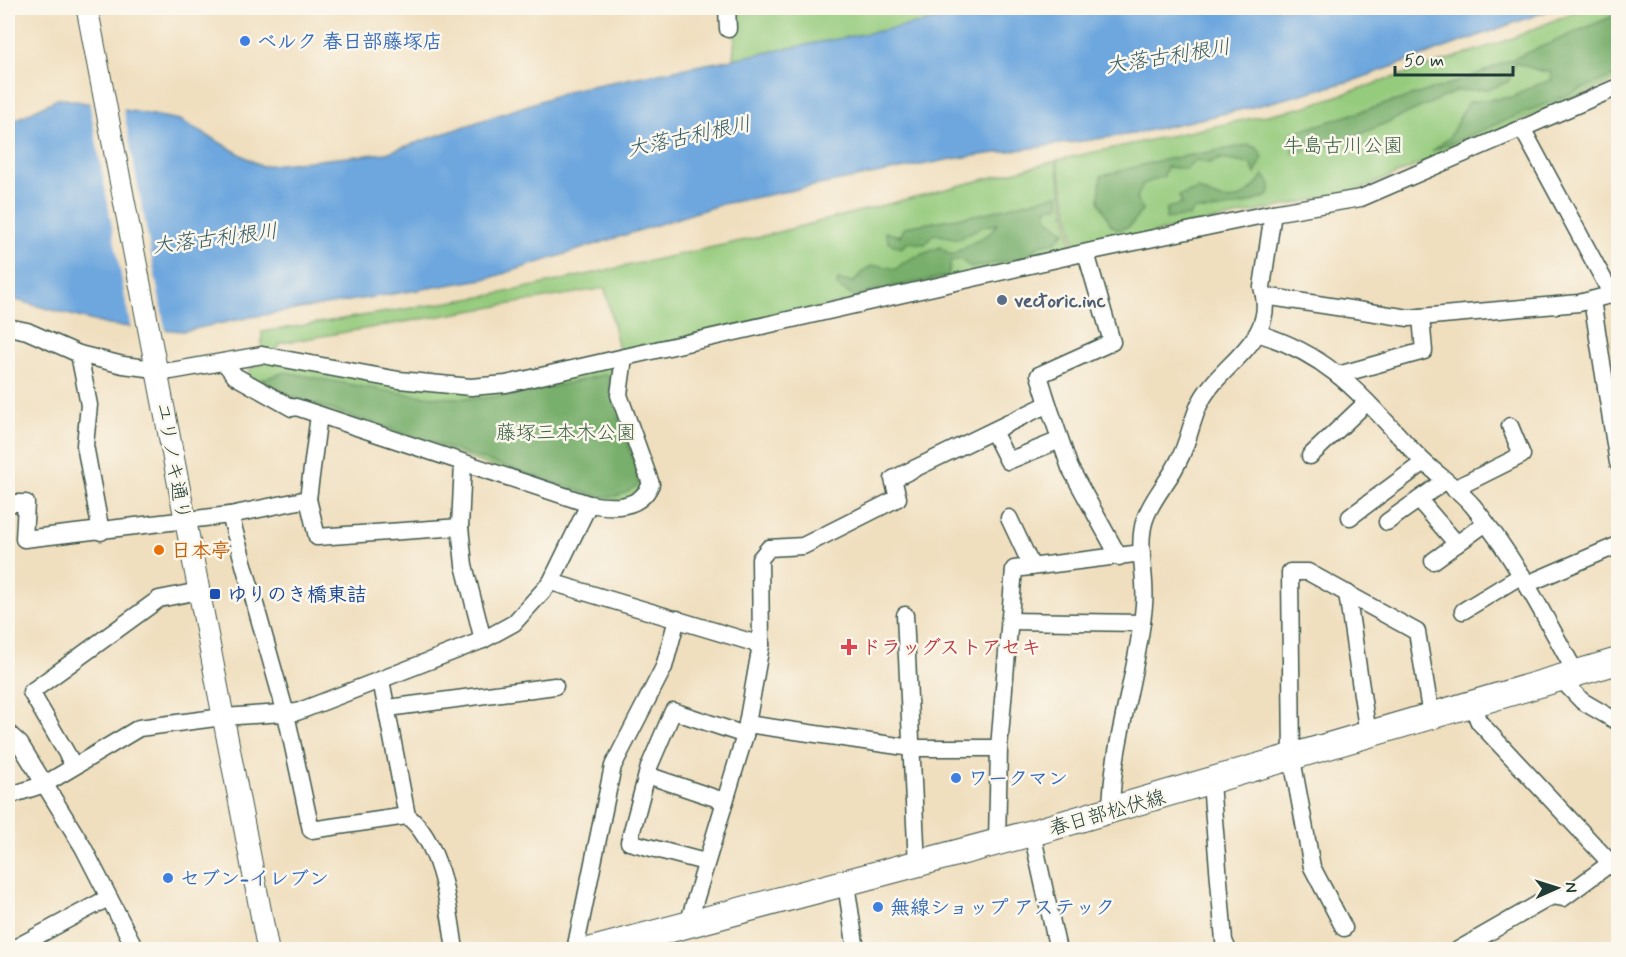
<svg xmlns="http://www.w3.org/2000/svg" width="1626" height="957" font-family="Mynerve,'Klee One',sans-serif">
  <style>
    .green { fill: #95cb7d; stroke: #5a8458; stroke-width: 1.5 }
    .forest { fill: #78af6c; stroke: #4c7650; stroke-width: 1.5 }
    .water { fill: #6ea7de; stroke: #467289; stroke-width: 1.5 }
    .pier { fill: #f0dfbf }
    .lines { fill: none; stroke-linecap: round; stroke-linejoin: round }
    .minor-casing { stroke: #3e5549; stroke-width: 19 }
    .tertiary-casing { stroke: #3e5549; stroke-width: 23 }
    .primary-casing { stroke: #3e5549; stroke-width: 28 }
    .minor { stroke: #fff; stroke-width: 16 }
    .tertiary { stroke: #fff; stroke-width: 21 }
    .primary { stroke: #fff; stroke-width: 26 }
    .shop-dot { fill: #3f7fe0; stroke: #fbf7ec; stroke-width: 2 }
    .service-dot { fill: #5c6f8a; stroke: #fbf7ec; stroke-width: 2 }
    .food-dot { fill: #e8710a; stroke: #fbf7ec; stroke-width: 2 }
    .transit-dot { fill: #1a4fb4; stroke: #fbf7ec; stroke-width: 2 }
    .health-dot { fill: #e0444e; stroke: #fbf7ec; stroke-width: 2 }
    .labels { text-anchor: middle; stroke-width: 5; stroke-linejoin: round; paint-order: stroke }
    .shop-label { font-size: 20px; font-weight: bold; fill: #366cbe; stroke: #fbf7ec; text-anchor: start }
    .park-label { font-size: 20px; fill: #3c6046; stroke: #fbf7ec }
    .service-label { font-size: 20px; font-weight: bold; fill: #4e5e75; stroke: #fbf7ec; text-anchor: start }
    .street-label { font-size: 20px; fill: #1f3d34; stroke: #fbf7ec }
    .food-label { font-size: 20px; font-weight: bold; fill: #c56008; stroke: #fbf7ec; text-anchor: start }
    .transit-label { font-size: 20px; font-weight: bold; fill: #164399; stroke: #fbf7ec; text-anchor: start }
    .health-label { font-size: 20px; font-weight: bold; fill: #be3a42; stroke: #fbf7ec; text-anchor: start }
    .water-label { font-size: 21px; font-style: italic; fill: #375d67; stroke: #fbf7ec }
  </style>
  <rect width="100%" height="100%" fill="#fbf7ec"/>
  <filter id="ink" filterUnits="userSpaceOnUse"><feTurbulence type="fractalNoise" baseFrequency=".0167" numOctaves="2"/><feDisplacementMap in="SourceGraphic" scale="12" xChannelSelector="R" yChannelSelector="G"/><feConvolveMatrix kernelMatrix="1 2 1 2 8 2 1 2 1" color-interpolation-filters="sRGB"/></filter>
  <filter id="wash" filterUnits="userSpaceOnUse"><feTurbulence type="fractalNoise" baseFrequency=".008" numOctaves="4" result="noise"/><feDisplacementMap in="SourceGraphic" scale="24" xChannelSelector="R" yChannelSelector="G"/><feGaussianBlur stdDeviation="1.35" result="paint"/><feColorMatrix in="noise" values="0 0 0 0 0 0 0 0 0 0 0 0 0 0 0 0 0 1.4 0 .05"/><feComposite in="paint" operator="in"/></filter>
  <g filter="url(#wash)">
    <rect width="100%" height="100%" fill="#f0dfbf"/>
    <!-- green -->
    <g class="green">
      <polygon points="742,8 1000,8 733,59 736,26"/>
      <polygon points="1583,8 1618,8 1618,79 1357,191 1076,249 1057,160 1304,107 1508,40"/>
      <polygon points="1056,161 1073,250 620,354 605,288 281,343 274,352 414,387 618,364 645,485 627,501 591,499 277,395 246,378 252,366 262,365 262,332 493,295 755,238"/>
    </g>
    <!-- forest -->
    <g class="forest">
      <polygon points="1618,14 1618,74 1432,151 1449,138 1468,102 1513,97 1530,87 1552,80 1550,71 1541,71 1516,63 1508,82 1489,89 1457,91 1368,131 1327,146 1293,153 1292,133 1466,79"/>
      <polygon points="1249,145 1257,148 1263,157 1255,174 1251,164 1220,159 1209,163 1195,160 1186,169 1167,167 1164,176 1143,184 1136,200 1143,209 1130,226 1119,230 1111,225 1099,201 1101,176 1157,161"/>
      <path d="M 1263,175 L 1271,185 L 1269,195 C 1255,203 1210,214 1195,209 L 1189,216 L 1166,219 L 1167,208 L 1182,204 L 1179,196 L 1198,189 C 1228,206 1244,204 1263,175 Z"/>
      <path d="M 1059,194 L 1060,206 L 1046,208 L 1048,218 L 1065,232 L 1055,242 L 1039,245 L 1026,257 L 971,268 L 960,259 L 951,261 L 948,276 L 881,289 L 854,297 L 837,286 L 838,280 L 854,282 C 868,262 874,264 896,269 C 909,256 924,255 940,247 L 951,255 L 989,234 L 997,224 L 980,227 L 959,239 L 934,234 L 925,244 L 909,242 L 901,248 L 889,243 L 885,232 L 900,236 L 905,227 L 986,213 Z"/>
      <path d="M 285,372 C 356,385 432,405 504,396 C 539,392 574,381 608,374 C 612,413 633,446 639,484 C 621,499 608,499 586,493 L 290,396 L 261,380 Z"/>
    </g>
    <!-- water -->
    <polygon class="water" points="1000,8 1556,8 1358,79 1257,106 1133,134 952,159 722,204 490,278 251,317 184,331 108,325 8,298 8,124 59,98 180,120 261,166 386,153 575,89"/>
    <!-- pier -->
    <polygon class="pier" points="89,101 123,107 166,333 131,330"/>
  </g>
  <g filter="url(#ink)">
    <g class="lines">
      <defs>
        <g id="minor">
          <polyline points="727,8 728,29"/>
          <polyline points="1522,128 1612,295"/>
          <polyline points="1264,296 1409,318 1579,303 1618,293"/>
          <polyline points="1592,300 1618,463"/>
          <polyline points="8,327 27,331 79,354 123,365 171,371 262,355 399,380 471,387 506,384 1092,251 1273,213 1361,198 1618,87"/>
          <path d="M 1260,334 C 1332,356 1363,398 1413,451 C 1431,471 1456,486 1473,506 C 1515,557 1544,616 1576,673"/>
          <polyline points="79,354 89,405 85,445 101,532"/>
          <path d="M 224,362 L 235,376 L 292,408 L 296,407 L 589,504 C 612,508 640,510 651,484 L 619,395 L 624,357"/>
          <polyline points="1338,375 1424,351 1421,317"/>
          <polyline points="1048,404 1039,375 1112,342 1086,253"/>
          <polyline points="319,415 308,499 317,537 460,527"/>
          <polyline points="993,431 1008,461 1060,440"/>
          <polyline points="1310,456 1367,402"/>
          <polyline points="463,463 460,527 464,565 483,640"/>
          <polyline points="1454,489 1522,455 1510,426"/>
          <polyline points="1419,500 1457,544"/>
          <polyline points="8,503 26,503 24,539 230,515 308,499"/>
          <polyline points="230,515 286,714 311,830 407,816"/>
          <polyline points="1350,517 1423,463"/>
          <polyline points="1009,518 1032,567"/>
          <polyline points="1387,522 1445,481"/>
          <polyline points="1433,561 1486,523"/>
          <polyline points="551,582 761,645 760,559 769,548 803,546 898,498 893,479 1048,404 1070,468 1119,557"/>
          <polyline points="1527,584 1618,545"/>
          <polyline points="1347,593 1368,735"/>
          <polyline points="1463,611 1522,575"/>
          <polyline points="905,615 917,865"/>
          <polyline points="1009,621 1142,623"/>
          <polyline points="1559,677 1582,701 1618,722"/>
          <path d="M 381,680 L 407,816 C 442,842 449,909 455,950"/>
          <polyline points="1471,703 1479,722 1618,871"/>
          <polyline points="388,708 555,686"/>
          <polyline points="747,724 912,748 999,748"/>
          <polyline points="8,733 20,744 83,847 136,950"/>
          <polyline points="74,766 31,692 159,599 199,591"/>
          <polyline points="647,775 724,801"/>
          <polyline points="1211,783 1224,941 1228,950"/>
          <polyline points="8,796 45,784 139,728 223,717 297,712 483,640 514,623 551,582 589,504"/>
          <path d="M 1111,811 C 1112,741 1138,675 1144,605 C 1147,577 1136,546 1145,519 C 1152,498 1170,480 1179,460 C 1188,443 1191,423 1199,405 C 1218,363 1279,342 1262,287 L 1273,213"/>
          <polyline points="1032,833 1058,950"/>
          <polyline points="997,843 999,748 1014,569 1142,553"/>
          <polyline points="705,862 629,842 649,767 673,711 745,735"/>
          <polyline points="846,884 856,950"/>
          <polyline points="688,924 745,735 761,645"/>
          <polyline points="1344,928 1312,867 1292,759 1290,572 1308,572 1417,632 1431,716"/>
          <polyline points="11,950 108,898"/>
          <polyline points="575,950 613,766 664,667 677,619"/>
          <polyline points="1458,950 1552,896 1563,898 1612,862"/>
        </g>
        <polyline id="tertiary" points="87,8 268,950"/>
        <polyline id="primary" points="592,950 1032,833 1618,661"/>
      </defs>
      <!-- minor casing -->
      <use href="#minor" class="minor-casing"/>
      <!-- tertiary casing -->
      <use href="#tertiary" class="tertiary-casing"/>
      <!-- primary casing -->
      <use href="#primary" class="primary-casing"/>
      <!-- minor -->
      <use href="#minor" class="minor"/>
      <!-- tertiary -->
      <use href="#tertiary" class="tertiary"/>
      <!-- primary -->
      <use href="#primary" class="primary"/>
    </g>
  </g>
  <!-- markers -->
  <g class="shop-dot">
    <circle cx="245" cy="41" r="6"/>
    <circle cx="956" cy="778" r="6"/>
    <circle cx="168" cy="878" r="6"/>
    <circle cx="878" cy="907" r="6"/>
  </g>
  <circle class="service-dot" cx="1002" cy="300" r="6"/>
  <circle class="food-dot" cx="159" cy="550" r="6"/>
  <rect class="transit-dot" x="209" y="588" width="12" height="12" rx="3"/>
  <path class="health-dot" d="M846 638h6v6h6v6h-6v6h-6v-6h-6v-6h6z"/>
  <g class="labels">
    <!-- shop labels -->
    <g class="shop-label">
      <text x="257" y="48">ベルク 春日部藤塚店</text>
      <text x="968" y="785">ワークマン</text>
      <text x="180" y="885">セブン-イレブン</text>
      <text x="890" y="914">無線ショップ アステック</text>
    </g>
    <!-- park labels -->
    <g class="park-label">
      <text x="1343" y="152">牛島古川公園</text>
      <text x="566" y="439">藤塚三本木公園</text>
    </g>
    <!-- service labels -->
    <g class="service-label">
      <text x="1014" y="307">vectoric.inc</text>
    </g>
    <!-- street labels -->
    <g class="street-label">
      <text transform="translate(174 461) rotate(80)" y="7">ユリノキ通り</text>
      <text transform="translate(1107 812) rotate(-16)" y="7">春日部松伏線</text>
    </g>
    <!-- food labels -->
    <g class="food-label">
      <text x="171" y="557">日本亭</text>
    </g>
    <!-- transit labels -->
    <g class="transit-label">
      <text x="227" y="601">ゆりのき橋東詰</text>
    </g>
    <!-- health labels -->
    <g class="health-label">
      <text x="861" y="654">ドラッグストアセキ</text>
    </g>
    <!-- water labels -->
    <g class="water-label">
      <text transform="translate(1168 56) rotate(-9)" y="7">大落古利根川</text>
      <text transform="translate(689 136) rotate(-12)" y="7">大落古利根川</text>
      <text transform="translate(215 238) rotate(-7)" y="7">大落古利根川</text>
    </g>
  </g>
  <!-- margin -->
  <rect width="1626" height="957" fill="none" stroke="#fbf7ec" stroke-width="30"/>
  <!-- north arrow -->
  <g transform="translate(1557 888) rotate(87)" stroke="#fbf7ec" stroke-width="4.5" paint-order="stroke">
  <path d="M0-4.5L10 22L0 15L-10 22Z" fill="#1f3d34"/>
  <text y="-9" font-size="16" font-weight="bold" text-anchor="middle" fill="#1f3d34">N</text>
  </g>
  <!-- scale -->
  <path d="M1395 66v9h118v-9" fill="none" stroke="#1f3d34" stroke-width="3"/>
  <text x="1404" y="66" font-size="18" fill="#1f3d34" stroke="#fbf7ec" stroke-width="4.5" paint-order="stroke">50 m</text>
</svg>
